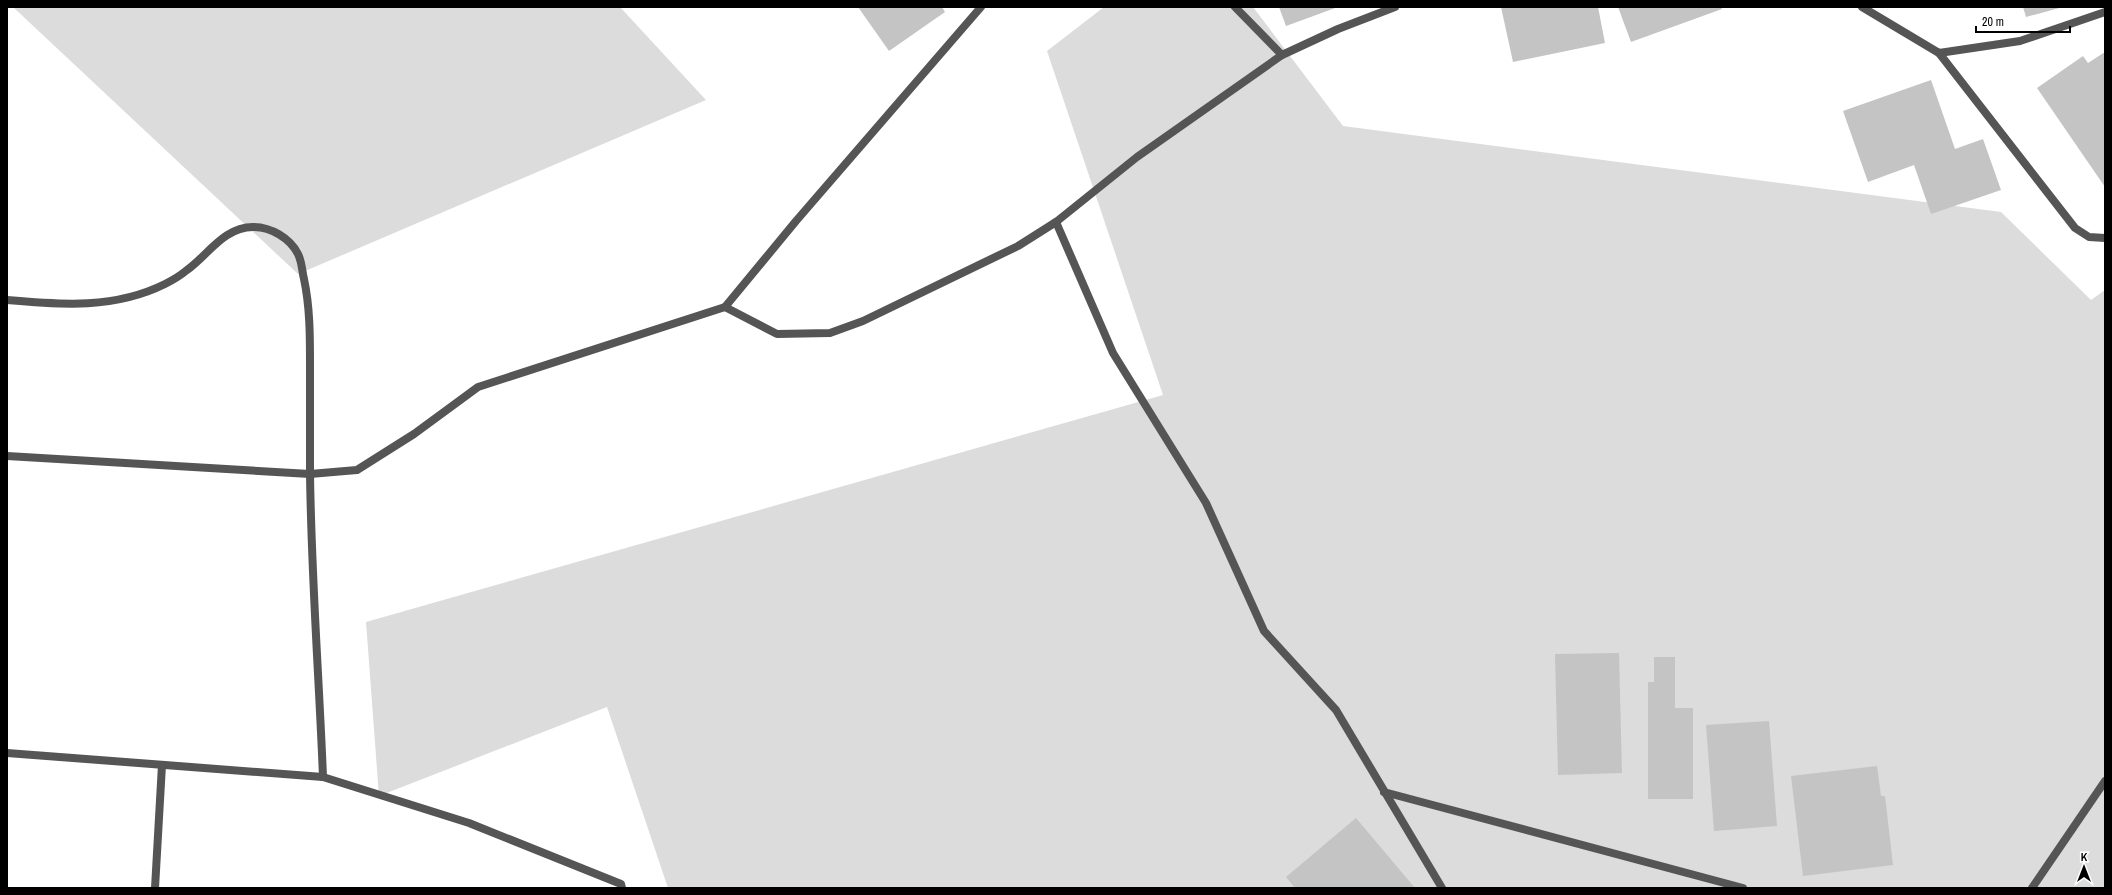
<svg xmlns="http://www.w3.org/2000/svg" width="2112" height="895" font-family="'Archivo Narrow',sans-serif">
  <style>
    .green { fill: #dcdcdc }
    .building { fill: #c4c4c4 }
    .lines { fill: none; stroke-linecap: round; stroke-linejoin: round }
    .minor { stroke: #555; stroke-width: 8 }
  </style>
  <rect width="100%" height="100%" fill="#fff"/>
  <!-- green -->
  <g class="green">
    <polygon points="13,7 620,7 706,100 298,274"/>
    <polygon points="1104,7 1253,7 1343,126 2001,212 2091,300 2105,290 2105,888 668,888 607,707 379,796 366,622 1163,395 1047,51"/>
  </g>
  <!-- building -->
  <g class="building">
    <polygon points="858,7 942,7 945,12 889,51"/>
    <polygon points="1279,7 1338,7 1286,26"/>
    <polygon points="1501,7 1598,7 1605,43 1513,62"/>
    <polygon points="1618,7 1721,7 1722,9 1631,42"/>
    <polygon points="2023,7 2063,7 2026,17"/>
    <polygon points="2105,52 2105,187 2037,88 2083,56 2088,63"/>
    <polygon points="1931,80 1955,149 1983,139 2001,190 1931,214 1914,165 1868,182 1843,111"/>
    <polygon points="1619,653 1622,773 1558,775 1555,654"/>
    <polygon points="1654,657 1675,657 1675,708 1693,708 1693,799 1648,799 1648,682 1654,682"/>
    <polygon points="1769,721 1777,826 1714,831 1706,725"/>
    <polygon points="1877,766 1881,796 1885,796 1893,865 1803,876 1791,776"/>
    <polygon points="1356,818 1415,888 1295,888 1286,877"/>
  </g>
  <g class="lines">
    <!-- minor -->
    <g class="minor">
      <polyline points="1235,7 1282,55"/>
      <polyline points="1862,7 1939,53 2020,41 2105,12"/>
      <polyline points="1939,53 2075,228 2089,237 2105,238"/>
      <polyline points="1056,222 1113,353 1206,503 1264,631 1336,710 1442,888"/>
      <path d="M 7,300 C 62,305 115,309 165,284 C 173,280 181,275 187,270 C 208,255 224,227 253,227 C 271,227 290,238 298,254 C 302,262 302,271 304,279 C 310,307 310,336 310,364 C 310,400 310,435 310,471 C 311,573 319,675 323,777"/>
      <polyline points="725,307 796,221 981,7"/>
      <polyline points="7,456 310,474 357,470 414,434 478,387 725,307 777,334 830,333 863,321 1018,246 1056,222 1137,157 1282,55 1338,29 1395,7"/>
      <polyline points="7,753 323,777 469,823 621,884 622,888"/>
      <polyline points="1384,792 1743,888"/>
      <polyline points="155,888 162,765"/>
      <polyline points="2032,888 2105,781"/>
    </g>
  </g>
  <!-- border -->
  <rect width="2112" height="895" fill="none" stroke="#000000" stroke-width="16"/>
  <!-- north arrow -->
  <g transform="translate(2084 867)" stroke="#ffffff" stroke-width="3" paint-order="stroke">
  <path d="M0-3L7 15L0 10L-7 15Z" fill="#000000"/>
  <text y="-6" font-size="11" font-weight="bold" text-anchor="middle" fill="#000000">K</text>
  </g>
  <!-- scale -->
  <path d="M1976 26v6h94v-6" fill="none" stroke="#000000" stroke-width="2"/>
  <text x="1982" y="26" font-size="12" fill="#000000" stroke="#ffffff" stroke-width="3" paint-order="stroke">20 m</text>
</svg>
